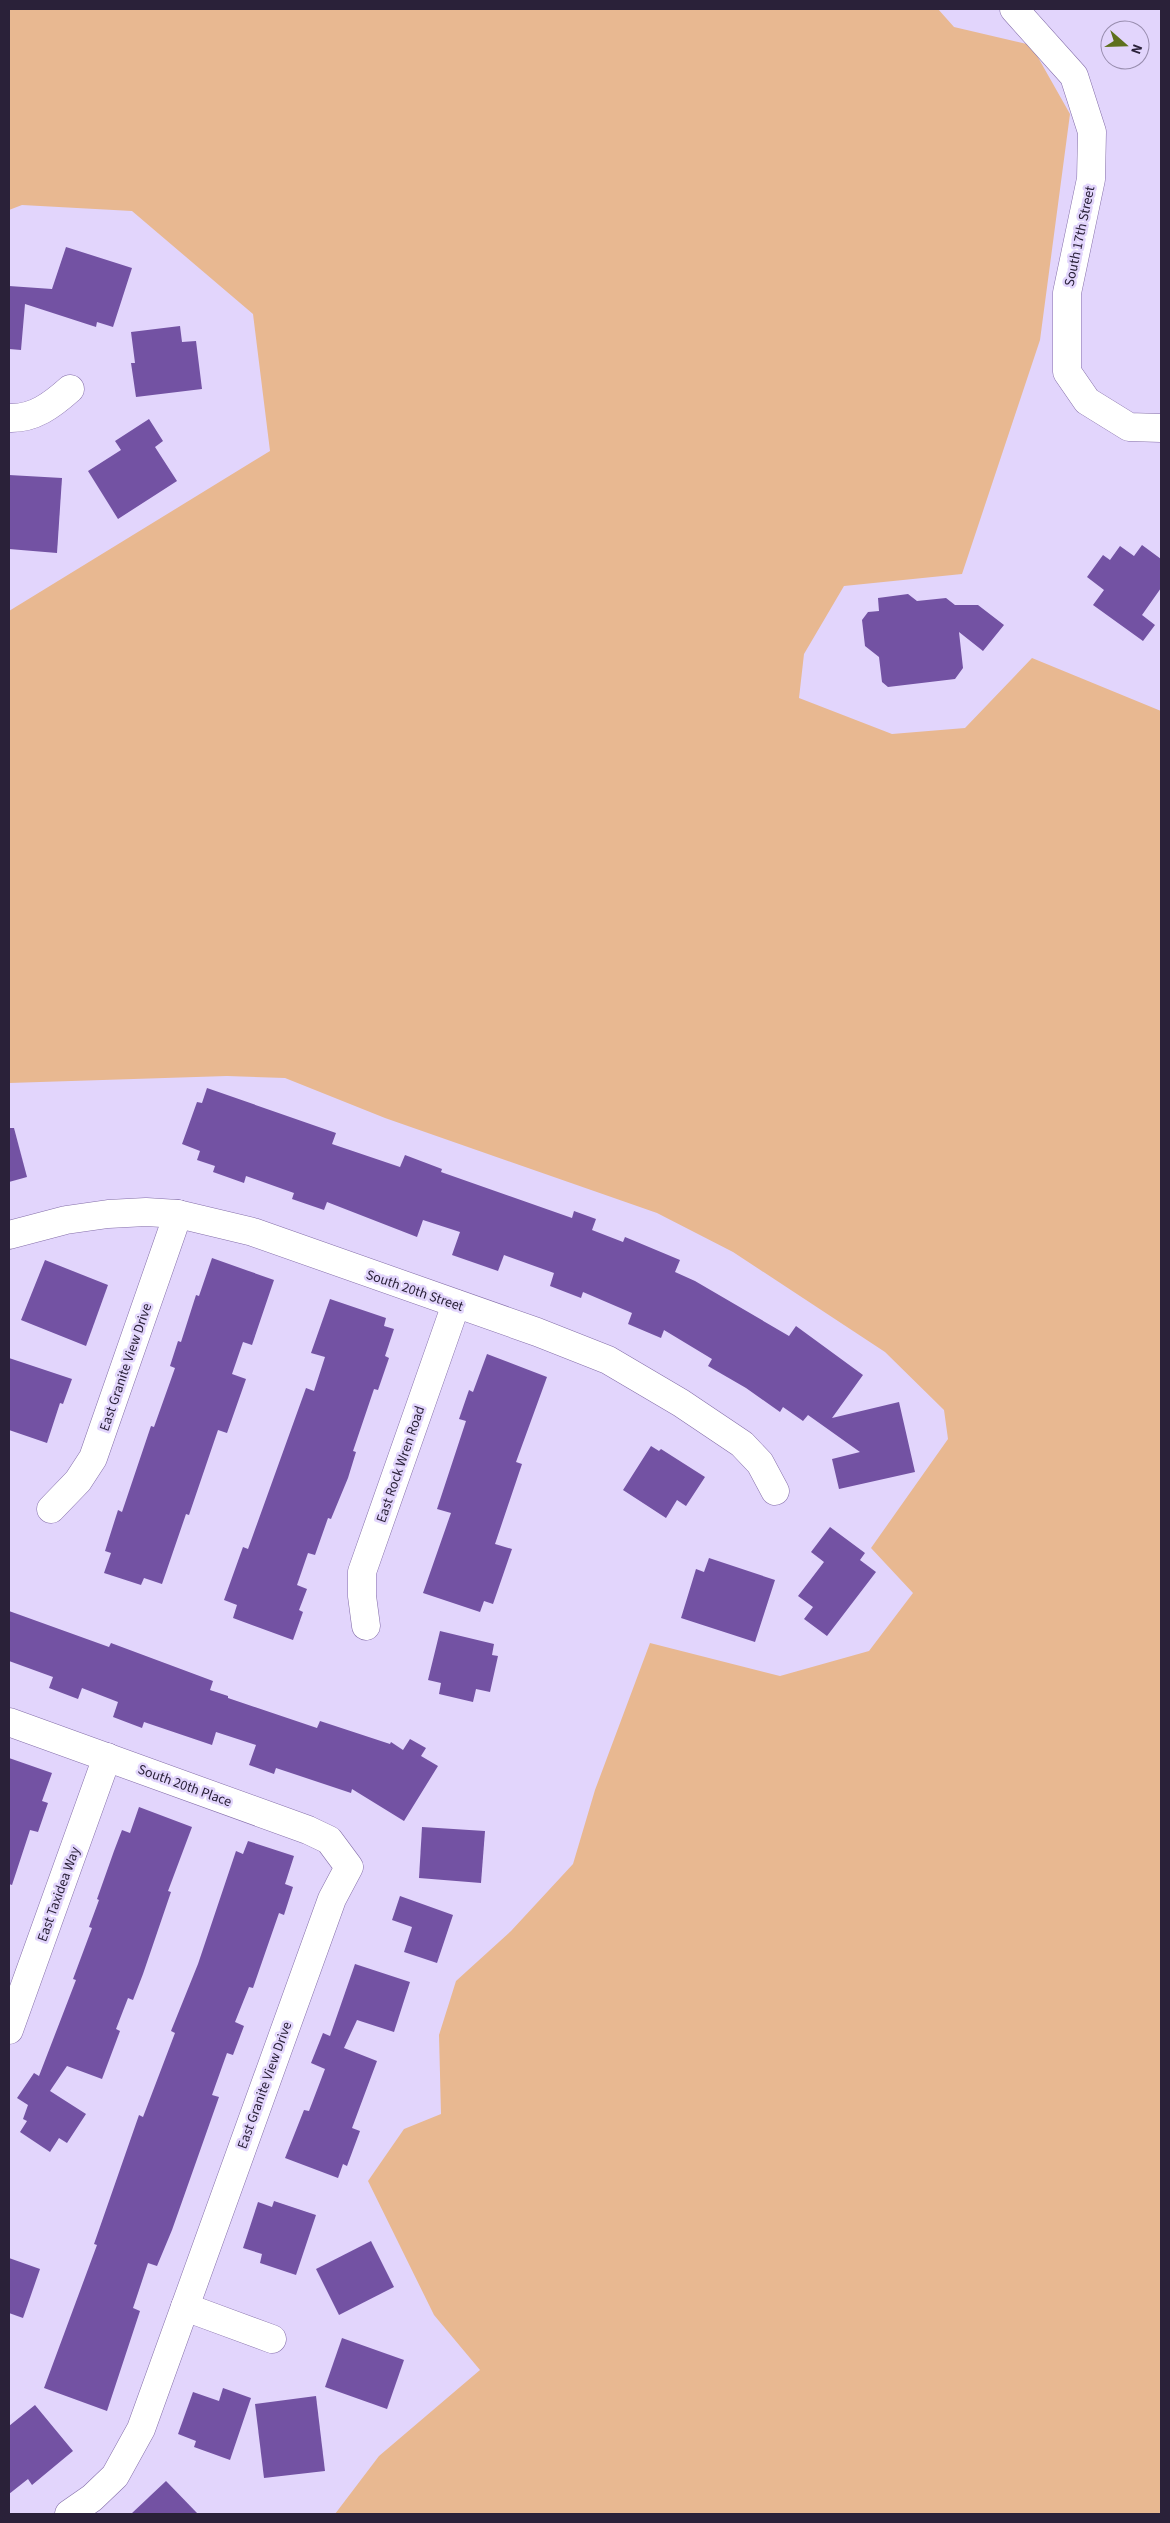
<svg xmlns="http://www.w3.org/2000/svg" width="1170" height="2523" font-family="'Source Sans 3',sans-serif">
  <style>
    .green { fill: #e8b891 }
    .building { fill: #7352a3 }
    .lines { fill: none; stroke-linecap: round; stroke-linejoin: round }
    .minor-casing { stroke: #846ea9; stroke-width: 29 }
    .minor { stroke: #fff; stroke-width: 28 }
    .labels { text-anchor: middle; stroke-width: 5; stroke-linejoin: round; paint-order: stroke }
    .street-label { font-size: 14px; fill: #2a2139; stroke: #e2d5fc }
  </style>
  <rect width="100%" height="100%" fill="#e2d5fc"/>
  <!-- green -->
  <polygon class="green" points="9,9 938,9 954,27 1031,45 1070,114 1040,340 962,574 844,586 804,654 799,698 892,734 965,728 1032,658 1161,711 1161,2514 335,2514 379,2456 480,2370 434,2315 368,2181 404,2129 441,2114 439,2035 456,1981 511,1931 573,1864 595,1790 650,1643 780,1676 869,1651 913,1593 871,1548 948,1439 944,1410 885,1352 733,1252 657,1213 385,1118 285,1078 227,1076 9,1083 9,611 270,451 253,314 132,211 22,205 9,210"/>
  <!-- building -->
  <g class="building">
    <polygon points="66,247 132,268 113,327 97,322 96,327 25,304 21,350 9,349 9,286 52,289"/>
    <polygon points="180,326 182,342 196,341 202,389 136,397 131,363 135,363 131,332"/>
    <polygon points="149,419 163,441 155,447 177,481 118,519 88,471 121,450 115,441"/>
    <polygon points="9,475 62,478 57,553 9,549"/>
    <polygon points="1142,545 1161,559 1161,588 1142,615 1155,625 1143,641 1093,605 1104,590 1087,577 1103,555 1110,560 1120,546 1134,556"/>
    <polygon points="908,594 917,601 946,598 955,605 978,605 1004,625 983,651 959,632 963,668 955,679 888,687 882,682 879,657 865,646 862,620 868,612 879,611 878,598"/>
    <polygon points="207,1088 336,1133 332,1144 400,1167 405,1155 442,1169 441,1172 572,1218 574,1211 596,1219 592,1230 623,1242 625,1237 680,1260 675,1272 695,1281 789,1336 796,1326 863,1375 832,1418 899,1402 915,1472 839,1489 832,1459 860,1452 808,1415 803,1421 783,1407 780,1412 746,1388 708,1366 712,1359 664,1330 661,1338 628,1324 632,1313 583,1292 581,1298 550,1286 554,1273 504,1255 498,1271 452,1255 460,1232 423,1220 417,1237 327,1202 324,1210 292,1199 294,1193 246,1176 244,1183 213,1172 215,1166 197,1160 200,1151 182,1144 197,1102 202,1103"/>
    <polygon points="9,1128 14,1128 27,1177 9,1182"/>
    <polygon points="212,1258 274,1280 252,1345 243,1342 232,1374 246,1379 227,1433 218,1430 189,1515 186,1514 162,1584 144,1578 141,1585 104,1573 111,1553 105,1551 118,1510 122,1512 151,1426 154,1427 175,1368 170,1366 178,1341 181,1342 196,1295 199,1296"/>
    <polygon points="45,1260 108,1285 86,1346 21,1320"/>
    <polygon points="330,1299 386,1318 384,1326 394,1329 385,1356 389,1358 378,1390 374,1389 353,1451 356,1452 348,1478 331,1519 328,1518 315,1555 308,1553 297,1585 307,1589 299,1610 303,1612 293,1640 233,1618 237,1605 224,1600 243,1547 248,1549 306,1388 314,1391 325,1357 311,1353"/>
    <polygon points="487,1354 547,1377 516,1462 522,1464 495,1544 512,1549 493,1604 484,1601 480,1612 423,1593 451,1513 437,1509 466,1421 459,1419 469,1390 473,1392"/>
    <polygon points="9,1358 72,1379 63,1404 60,1403 47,1443 9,1430"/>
    <polygon points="651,1446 659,1451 661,1449 705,1477 686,1506 677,1500 666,1518 623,1490"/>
    <polygon points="830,1527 865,1553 860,1560 876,1572 827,1636 804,1619 813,1607 798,1596 824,1562 811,1552"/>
    <polygon points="709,1558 775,1580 755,1642 681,1618 696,1569 704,1572"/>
    <polygon points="9,1611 109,1647 111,1643 213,1681 210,1690 228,1696 228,1698 317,1728 320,1721 390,1744 391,1742 403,1750 410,1739 426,1748 421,1756 438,1766 404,1821 352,1789 351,1793 276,1768 274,1774 249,1765 256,1745 216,1732 212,1745 144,1722 142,1728 113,1717 118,1702 82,1688 78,1699 49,1688 53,1677 9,1661"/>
    <polygon points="440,1631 494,1644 492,1655 498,1656 490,1692 476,1689 473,1702 439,1694 441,1683 428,1680"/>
    <polygon points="9,1758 52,1773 42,1801 48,1803 38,1832 30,1830 12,1885 9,1884"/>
    <polygon points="139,1807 192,1827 168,1891 171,1892 143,1974 133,2000 128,1998 116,2029 120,2031 102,2079 67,2066 50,2091 86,2114 67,2143 59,2138 50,2152 20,2132 27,2121 23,2119 28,2105 17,2098 34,2073 39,2076 76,1980 73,1979 92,1928 89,1927 99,1900 97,1899 114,1851 122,1830 130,1833"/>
    <polygon points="422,1827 485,1831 481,1883 419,1878"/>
    <polygon points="248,1841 294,1856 285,1884 293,1887 284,1915 279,1913 253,1988 249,1987 235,2022 244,2026 233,2055 227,2053 212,2095 219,2097 172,2230 157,2266 148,2263 133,2308 140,2311 107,2411 44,2388 97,2245 94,2244 139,2115 143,2117 175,2033 171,2031 198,1964 236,1851 243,1854"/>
    <polygon points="400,1896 453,1915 437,1963 404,1952 412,1927 392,1920"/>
    <polygon points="355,1964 410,1982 394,2032 357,2020 344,2048 377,2061 352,2128 360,2131 347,2166 343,2164 338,2178 285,2158 304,2110 309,2111 325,2069 311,2063 323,2033 330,2036"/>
    <polygon points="274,2201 316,2215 296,2275 260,2263 262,2254 243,2248 258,2202 272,2207"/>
    <polygon points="371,2241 394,2287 339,2315 316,2269"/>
    <polygon points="9,2258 40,2269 23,2318 9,2313"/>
    <polygon points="342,2338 404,2360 387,2409 325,2387"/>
    <polygon points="223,2388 251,2398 230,2460 194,2447 196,2441 178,2434 193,2392 219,2401"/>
    <polygon points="316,2396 325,2471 264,2478 255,2404"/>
    <polygon points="35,2405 73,2451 32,2485 28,2479 9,2494 9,2426"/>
    <polygon points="166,2481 198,2514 131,2514"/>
  </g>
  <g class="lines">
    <defs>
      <g id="minor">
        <polyline points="1014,9 1074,76 1092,132 1091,179 1067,293 1067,372 1087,401 1129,427 1161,428"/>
        <path d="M 9,418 C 34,419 52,405 70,389"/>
        <polyline points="9,1235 66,1220 108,1214 146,1212 178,1214 253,1232 537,1332 608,1360 681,1403 742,1444 760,1463 775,1491"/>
        <polyline points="51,1509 78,1481 93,1458 178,1214"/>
        <polyline points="366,1626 362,1596 362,1572 456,1304"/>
        <polyline points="9,1722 308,1830 329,1840 349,1867 332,1899 141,2429 115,2476 92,2498 69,2514"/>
        <polyline points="9,2030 107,1757"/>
        <polyline points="185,2307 272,2339"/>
      </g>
    </defs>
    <!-- minor casing -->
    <use href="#minor" class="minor-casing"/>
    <!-- minor -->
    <use href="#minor" class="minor"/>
  </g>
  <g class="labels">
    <!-- street labels -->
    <g class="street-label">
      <text transform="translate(1079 236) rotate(-78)" y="5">South 17th Street</text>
      <text transform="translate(415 1290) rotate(19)" y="5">South 20th Street</text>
      <text transform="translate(125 1367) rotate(-71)" y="5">East Granite View Drive</text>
      <text transform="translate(400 1464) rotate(-71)" y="5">East Rock Wren Road</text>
      <text transform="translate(185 1785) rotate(20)" y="5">South 20th Place</text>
      <text transform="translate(58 1894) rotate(-70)" y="5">East Taxidea Way</text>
      <text transform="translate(264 2085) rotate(-70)" y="5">East Granite View Drive</text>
    </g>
  </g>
  <!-- border -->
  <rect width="1170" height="2523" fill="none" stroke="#2a2139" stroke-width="20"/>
  <!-- north arrow -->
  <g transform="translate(1125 45) rotate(110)"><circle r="24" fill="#e2d5fc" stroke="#988dae"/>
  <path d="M0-4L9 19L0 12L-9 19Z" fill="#5e701d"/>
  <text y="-8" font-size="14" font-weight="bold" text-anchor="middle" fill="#2a2139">N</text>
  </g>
</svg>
